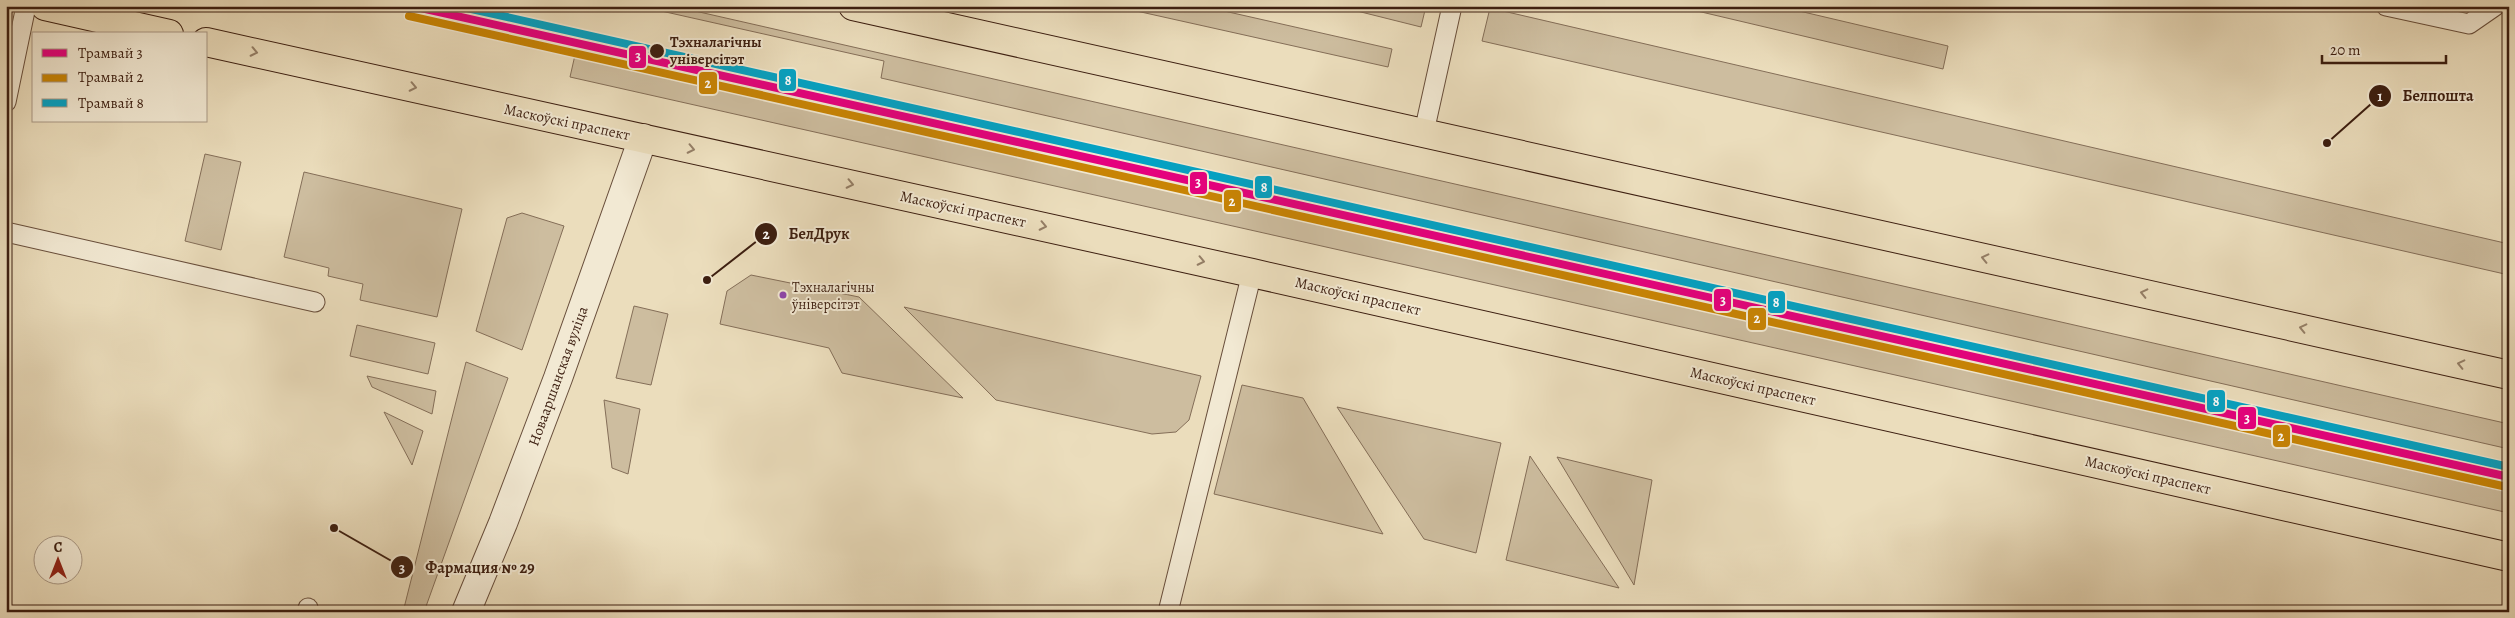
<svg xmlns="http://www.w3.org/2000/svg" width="2515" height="618" font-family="Alegreya,serif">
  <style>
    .green { fill: #cdbd9f; stroke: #846e58 }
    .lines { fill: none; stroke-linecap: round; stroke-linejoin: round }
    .lane-casing { stroke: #684e3b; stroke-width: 21 }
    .street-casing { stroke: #684e3b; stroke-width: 30 }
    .primary-casing { stroke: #3c1e10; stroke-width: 30 }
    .lane { stroke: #f2e9d3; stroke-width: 19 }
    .street { stroke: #f2e9d3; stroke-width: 28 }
    .primary { stroke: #ebddbc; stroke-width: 28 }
    .tram-1-casing { stroke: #f2e9d3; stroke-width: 11 }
    .tram-2-casing { stroke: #f2e9d3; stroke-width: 11 }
    .tram-3-casing { stroke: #f2e9d3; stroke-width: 11 }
    .tram-1 { stroke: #e5007d; stroke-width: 8 }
    .tram-2 { stroke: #c88404; stroke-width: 8 }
    .tram-3 { stroke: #03a2c4; stroke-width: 8 }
    .oneway { stroke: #947e66 }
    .stop-dot { fill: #3c1e10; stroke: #f2e9d3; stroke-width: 2 }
    .bus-dot { fill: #8e44ad; stroke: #f2e9d3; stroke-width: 2 }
    .labels { text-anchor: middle; stroke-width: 4; stroke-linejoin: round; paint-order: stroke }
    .bus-label { font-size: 14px; fill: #3c1e10; stroke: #f2e9d3; text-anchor: start }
    .stop-label { font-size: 15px; font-weight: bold; fill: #3c1e10; stroke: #f2e9d3; text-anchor: start }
    .street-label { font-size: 15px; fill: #3c1e10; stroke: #f2e9d3 }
    .leader { fill: none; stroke: #3c1e10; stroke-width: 2 }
    .callout-dot { fill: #3c1e10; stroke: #f2e9d3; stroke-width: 2 }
    .mark-label { font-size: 15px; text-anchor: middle; font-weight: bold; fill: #fff }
    .callout-label { font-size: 16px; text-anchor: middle; font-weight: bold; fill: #3c1e10; stroke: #f2e9d3; stroke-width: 4; stroke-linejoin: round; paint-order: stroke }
    .line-badge { stroke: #f2e9d3; stroke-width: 2 }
    .badge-label { font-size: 14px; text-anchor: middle; font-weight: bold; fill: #fff }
  </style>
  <rect width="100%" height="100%" fill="#ebddbc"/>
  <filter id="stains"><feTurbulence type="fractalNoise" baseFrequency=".004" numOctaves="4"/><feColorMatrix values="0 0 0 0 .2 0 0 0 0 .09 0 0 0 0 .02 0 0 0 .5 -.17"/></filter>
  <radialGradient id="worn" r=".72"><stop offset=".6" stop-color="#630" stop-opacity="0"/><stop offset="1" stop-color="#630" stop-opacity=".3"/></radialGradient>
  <!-- green -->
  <g class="green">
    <polygon points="639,6 673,6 2509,424 2509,449 881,78 884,61"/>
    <polygon points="1114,6 1202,6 1392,49 1388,67"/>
    <polygon points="1337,6 1426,6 1421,27"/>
    <polygon points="1676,6 1778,6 1948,46 1943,69"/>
    <polygon points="1490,8 2509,244 2509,275 1482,41"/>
    <polygon points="575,55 2509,492 2509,513 570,77"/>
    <polygon points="205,154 241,162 221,250 185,241"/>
    <polygon points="304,172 462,209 437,317 360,300 363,284 328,276 329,268 284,257"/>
    <polygon points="522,213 564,226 522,350 476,331 507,218"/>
    <polygon points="751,275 859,297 963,398 842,373 829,348 720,324 727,291"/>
    <polygon points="634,306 668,314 651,385 616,378"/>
    <polygon points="904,307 1201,376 1189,420 1176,432 1152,434 996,400"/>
    <polygon points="357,325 435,343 428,374 350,356"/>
    <polygon points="466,362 508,378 424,612 403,612"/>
    <polygon points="367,376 436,391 432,414 372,387"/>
    <polygon points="1242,385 1303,398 1383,534 1214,494"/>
    <polygon points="604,400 640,409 628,474 612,468"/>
    <polygon points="1337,407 1501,443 1476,553 1424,539"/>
    <polygon points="384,412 423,431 412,465"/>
    <polygon points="1530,456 1619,588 1506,560"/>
    <polygon points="1557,457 1652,480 1634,585"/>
  </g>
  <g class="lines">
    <defs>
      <g id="lane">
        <polyline points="2386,6 2469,24 2495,6"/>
        <polyline points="6,102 26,6"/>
        <polyline points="1424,132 1452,6"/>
        <polyline points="6,232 315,302"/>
        <polyline points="307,612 308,608"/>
        <polyline points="1168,612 1252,273"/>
      </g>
      <polyline id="street" points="466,612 503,523 558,378 643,138"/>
      <g id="primary">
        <polyline points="45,6 169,34"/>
        <polyline points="853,6 2509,375"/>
        <polyline points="206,42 1252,273 2509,557"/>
      </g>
    </defs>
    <!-- lane casing -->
    <use href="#lane" class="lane-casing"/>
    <!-- street casing -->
    <use href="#street" class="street-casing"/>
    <!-- primary casing -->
    <use href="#primary" class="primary-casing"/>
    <!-- lane -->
    <use href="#lane" class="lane"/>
    <!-- street -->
    <use href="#street" class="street"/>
    <!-- primary -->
    <use href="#primary" class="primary"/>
    <defs>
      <polyline id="tram-1" points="412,6 2509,477"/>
      <polyline id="tram-2" points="409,16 2507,487"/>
      <polyline id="tram-3" points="458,6 2509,467"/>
    </defs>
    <!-- tram-1 casing -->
    <use href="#tram-1" class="tram-1-casing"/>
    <!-- tram-2 casing -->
    <use href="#tram-2" class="tram-2-casing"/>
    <!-- tram-3 casing -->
    <use href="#tram-3" class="tram-3-casing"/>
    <!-- tram-1 -->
    <use href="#tram-1" class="tram-1"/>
    <!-- tram-2 -->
    <use href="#tram-2" class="tram-2"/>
    <!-- tram-3 -->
    <use href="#tram-3" class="tram-3"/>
  </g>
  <!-- one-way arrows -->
  <defs><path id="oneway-chevron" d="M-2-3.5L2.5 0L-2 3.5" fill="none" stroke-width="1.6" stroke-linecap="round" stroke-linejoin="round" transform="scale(1.25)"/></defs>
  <g class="oneway">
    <use href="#oneway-chevron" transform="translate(254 52) rotate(12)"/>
    <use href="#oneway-chevron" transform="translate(413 87) rotate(12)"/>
    <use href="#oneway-chevron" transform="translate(691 149) rotate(12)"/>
    <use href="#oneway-chevron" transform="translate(850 184) rotate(12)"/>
    <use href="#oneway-chevron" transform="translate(1043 226) rotate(12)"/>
    <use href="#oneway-chevron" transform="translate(1985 258) rotate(-167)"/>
    <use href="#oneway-chevron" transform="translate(1201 261) rotate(12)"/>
    <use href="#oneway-chevron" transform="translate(2144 293) rotate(-167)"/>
    <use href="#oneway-chevron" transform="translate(2303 328) rotate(-167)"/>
    <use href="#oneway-chevron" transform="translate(2461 364) rotate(-167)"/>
  </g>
  <!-- markers -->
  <circle class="stop-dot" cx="657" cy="51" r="8"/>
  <circle class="bus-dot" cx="783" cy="295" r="4.5"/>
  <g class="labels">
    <!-- bus labels -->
    <g class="bus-label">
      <text x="792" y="292">Тэхналагічны<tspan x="792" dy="17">ўніверсітэт</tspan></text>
    </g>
    <!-- stop labels -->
    <g class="stop-label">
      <text x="670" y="47">Тэхналагічны<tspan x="670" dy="17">універсітэт</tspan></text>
    </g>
    <!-- street labels -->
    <g class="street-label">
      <text transform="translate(567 122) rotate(12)" y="5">Маскоўскі праспект</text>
      <text transform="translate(963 209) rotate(12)" y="5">Маскоўскі праспект</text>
      <text transform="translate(1358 296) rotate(13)" y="5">Маскоўскі праспект</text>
      <text transform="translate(558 376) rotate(-70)" y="5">Новааршанская вуліца</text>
      <text transform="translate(1753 386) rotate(13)" y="5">Маскоўскі праспект</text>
      <text transform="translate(2148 475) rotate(13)" y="5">Маскоўскі праспект</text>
    </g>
  </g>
  <!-- callouts -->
  <path class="leader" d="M2327 143L2380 96M707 280L766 234M334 528L402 567"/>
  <g class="callout-dot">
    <circle cx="2327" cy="143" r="5"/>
    <circle cx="707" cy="280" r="5"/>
    <circle cx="334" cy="528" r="5"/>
    <circle cx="2380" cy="96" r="12"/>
    <circle cx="766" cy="234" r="12"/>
    <circle cx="402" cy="567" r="12"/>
  </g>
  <g class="mark-label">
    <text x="2380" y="101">1</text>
    <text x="766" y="239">2</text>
    <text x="402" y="573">3</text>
  </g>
  <g class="callout-label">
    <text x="2438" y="101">Белпошта</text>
    <text x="819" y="239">БелДрук</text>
    <text x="480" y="573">Фармация № 29</text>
  </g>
  <g class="line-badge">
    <rect x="628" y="45" width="19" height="24" rx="5" fill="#e5007d"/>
    <rect x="778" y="68" width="19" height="24" rx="5" fill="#03a2c4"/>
    <rect x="698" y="71" width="20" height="24" rx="5" fill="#c88404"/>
    <rect x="1189" y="171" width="19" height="24" rx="5" fill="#e5007d"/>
    <rect x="1254" y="175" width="19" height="24" rx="5" fill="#03a2c4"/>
    <rect x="1223" y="189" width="19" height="24" rx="5" fill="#c88404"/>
    <rect x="1713" y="288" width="19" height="24" rx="5" fill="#e5007d"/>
    <rect x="1767" y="290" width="19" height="24" rx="5" fill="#03a2c4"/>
    <rect x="1747" y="307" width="20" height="24" rx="5" fill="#c88404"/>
    <rect x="2206" y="389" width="20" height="24" rx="5" fill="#03a2c4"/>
    <rect x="2237" y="406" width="20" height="24" rx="5" fill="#e5007d"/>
    <rect x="2272" y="424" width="19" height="24" rx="5" fill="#c88404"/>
  </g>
  <g class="badge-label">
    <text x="638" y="61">3</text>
    <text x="788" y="85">8</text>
    <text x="708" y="88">2</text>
    <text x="1198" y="187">3</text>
    <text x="1264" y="192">8</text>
    <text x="1232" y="206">2</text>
    <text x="1723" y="305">3</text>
    <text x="1776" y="307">8</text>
    <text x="1757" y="323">2</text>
    <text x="2216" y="406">8</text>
    <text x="2247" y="423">3</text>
    <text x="2281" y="441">2</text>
  </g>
  <!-- margin -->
  <rect width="2515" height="618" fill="none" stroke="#ebddbc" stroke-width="25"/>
  <rect x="8" y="8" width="2500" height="603" fill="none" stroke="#3c1e10" stroke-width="2.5"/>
  <rect x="12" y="12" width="2490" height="593" fill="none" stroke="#3c1e10"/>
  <!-- legend -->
  <rect x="32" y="32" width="175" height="90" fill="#f2e9d3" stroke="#a99885"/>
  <rect x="42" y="49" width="25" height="8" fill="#e5007d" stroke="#a99885"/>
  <text x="78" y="58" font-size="15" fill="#3c1e10">Трамвай 3</text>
  <rect x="42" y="74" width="25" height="8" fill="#c88404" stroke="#a99885"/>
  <text x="78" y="82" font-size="15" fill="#3c1e10">Трамвай 2</text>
  <rect x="42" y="99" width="25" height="8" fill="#03a2c4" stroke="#a99885"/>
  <text x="78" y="108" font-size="15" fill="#3c1e10">Трамвай 8</text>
  <!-- north arrow -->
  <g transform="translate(58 560)"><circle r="24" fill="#f2e9d3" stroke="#a99885"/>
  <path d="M0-4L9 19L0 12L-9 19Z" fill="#8f2418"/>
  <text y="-8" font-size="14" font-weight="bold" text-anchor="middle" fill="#3c1e10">С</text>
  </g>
  <!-- scale -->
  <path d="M2322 55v8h124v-8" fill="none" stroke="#3c1e10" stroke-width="2.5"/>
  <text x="2330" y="55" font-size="15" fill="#3c1e10" stroke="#f2e9d3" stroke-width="4" paint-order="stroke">20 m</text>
  <rect width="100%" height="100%" filter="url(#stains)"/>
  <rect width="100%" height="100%" fill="url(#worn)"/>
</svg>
